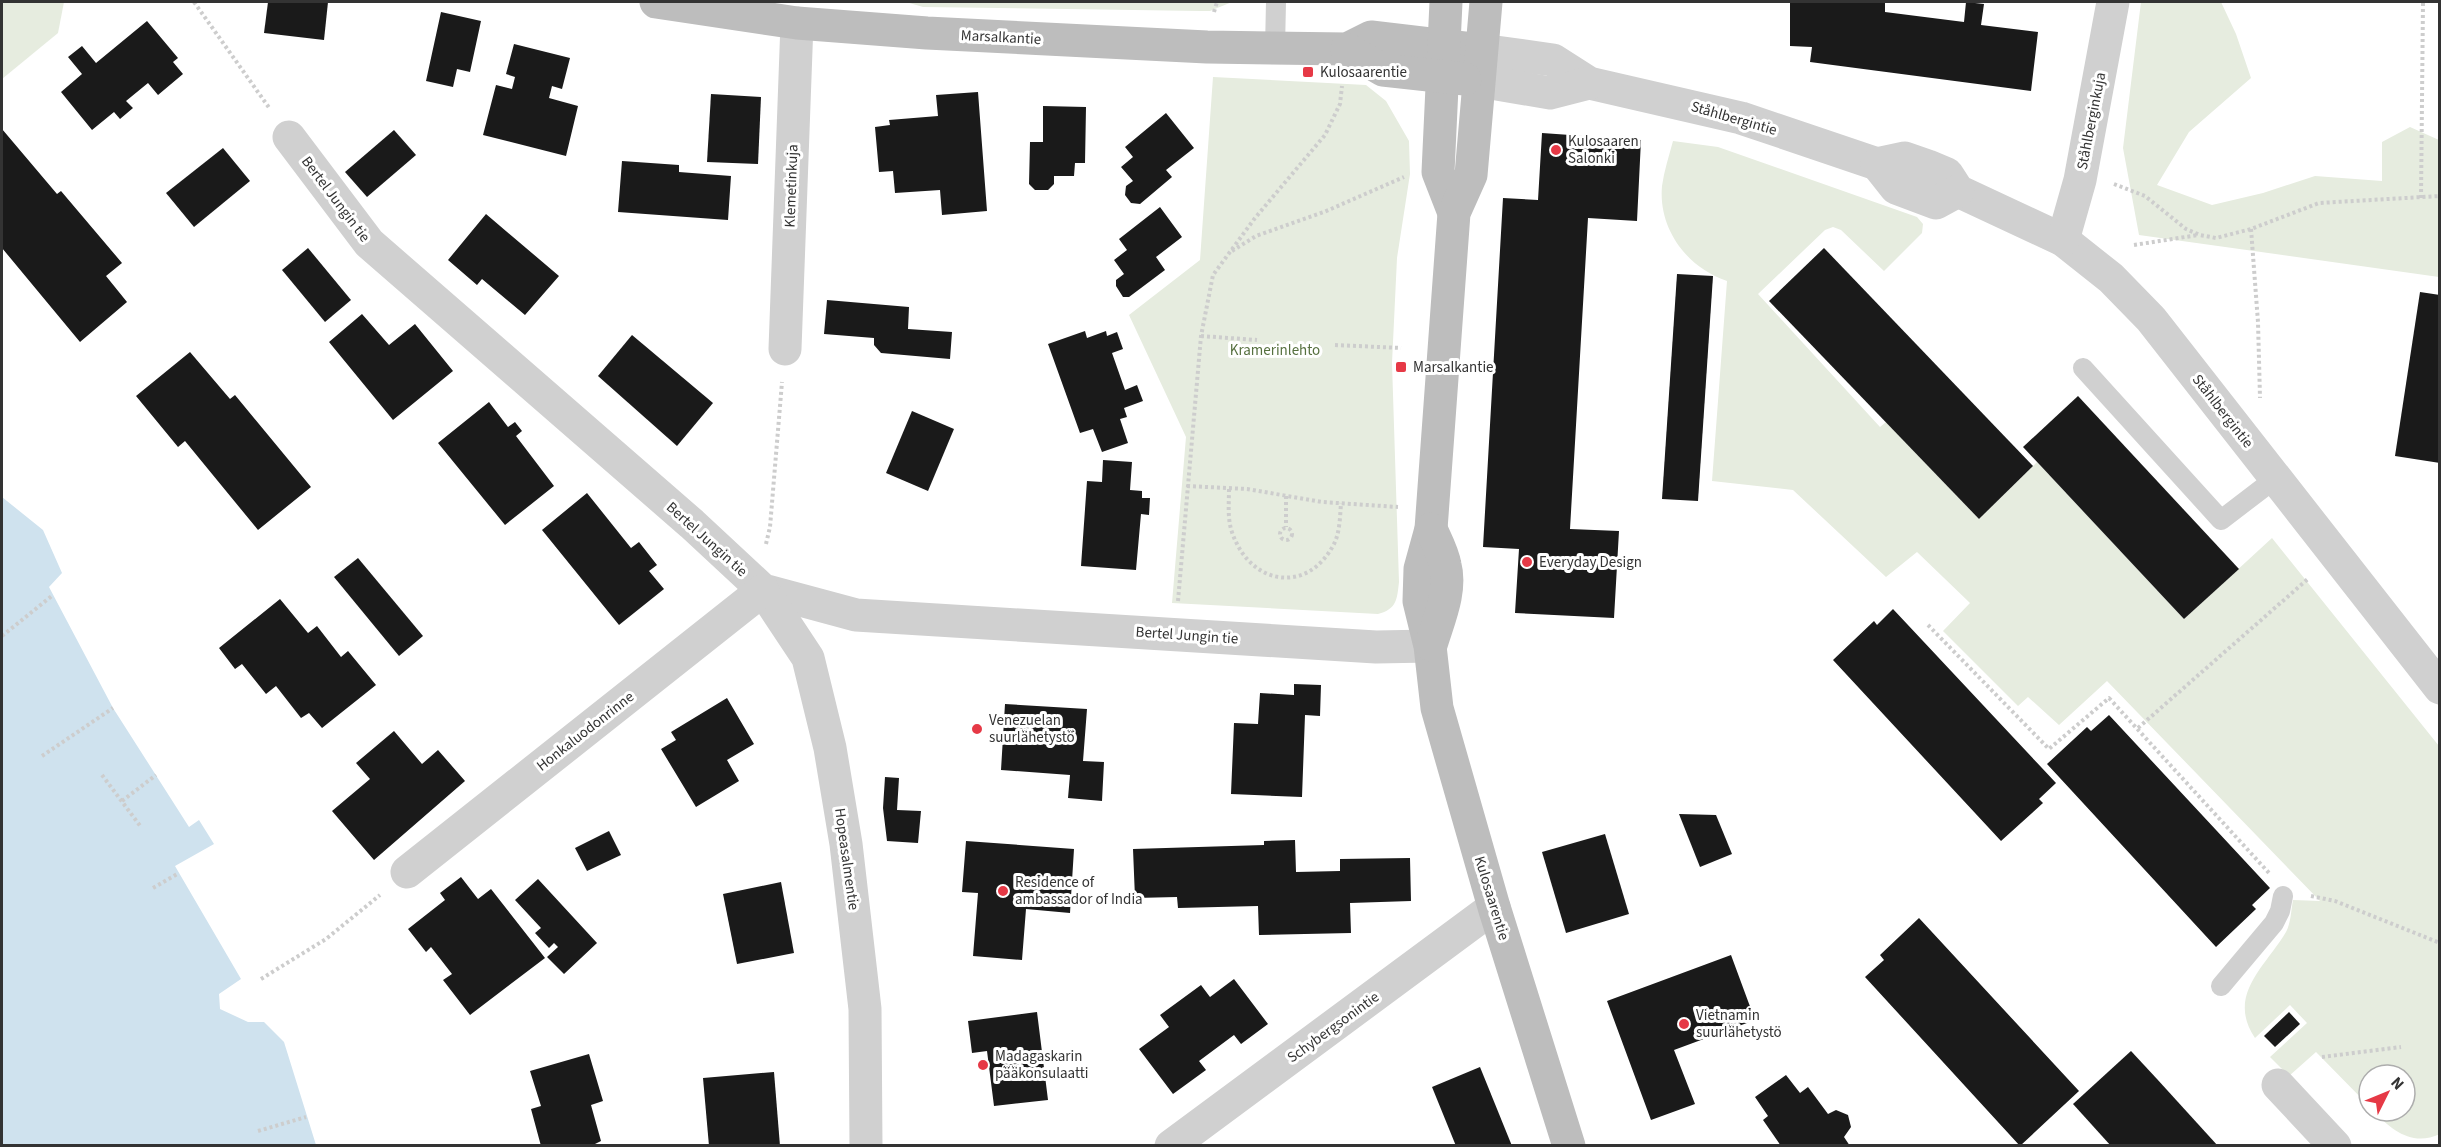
<svg xmlns="http://www.w3.org/2000/svg" width="2441" height="1147" font-family="'Source Sans 3',sans-serif">
  <style>
    .green { fill: #e6ecdf }
    .water { fill: #cfe2ee }
    .building { fill: #1a1a1a }
    .lines { fill: none; stroke-linecap: round; stroke-linejoin: round }
    .path { stroke: #cdcdcd; stroke-width: 4; stroke-dasharray: 3 3; stroke-linecap: butt }
    .lane { stroke: #d0d0d0; stroke-width: 20 }
    .street { stroke: #d0d0d0; stroke-width: 33 }
    .secondary { stroke: #bdbdbd; stroke-width: 33 }
    .poi-dot { fill: #e63946; stroke: #fff; stroke-width: 2 }
    .labels { text-anchor: middle; stroke-width: 6; stroke-linejoin: round; paint-order: stroke }
    .street-label { font-size: 15px; fill: #333; stroke: #fff }
    .poi-label { font-size: 15px; fill: #333; stroke: #fff; text-anchor: start }
    .park-label { font-size: 15px; fill: #56703f; stroke: #fff }
  </style>
  <rect width="100%" height="100%" fill="#fff"/>
  <!-- green -->
  <g class="green">
    <polygon points="2,2 64,2 58,33 2,79"/>
    <polygon points="906,2 1232,2 1210,11 1201,11 923,7"/>
    <polygon points="2141,2 2221,2 2236,34 2251,78 2189,132 2157,185 2212,205 2263,193 2315,176 2382,181 2382,142 2410,127 2439,140 2439,277 2139,235 2123,148"/>
    <path d="M 1213,77 L 1366,85 L 1386,101 L 1409,141 L 1410,174 L 1397,258 L 1392,363 L 1399,582 C 1397,599 1397,609 1378,614 L 1172,603 L 1186,437 L 1129,315 L 1200,260 Z"/>
    <path d="M 1673,141 L 1718,147 L 1917,217 L 1923,224 L 1922,233 L 1884,271 L 1841,230 L 1833,227 L 1825,230 L 1758,294 L 1880,427 L 1886,422 L 1979,519 L 2037,462 L 2184,619 L 2272,538 L 2439,746 L 2440,1134 C 2412,1147 2392,1130 2373,1111 L 2405,1111 L 2405,1075 L 2369,1075 L 2369,1106 L 2316,1052 L 2289,1076 L 2270,1057 L 2307,1023 L 2290,1005 L 2255,1038 C 2226,995 2266,966 2286,932 C 2291,923 2291,910 2293,900 L 2320,901 L 2107,681 L 2059,725 L 2028,697 L 2018,706 L 1943,631 L 1970,603 L 1917,552 L 1886,577 L 1793,490 L 1712,481 L 1727,281 C 1688,268 1658,230 1662,186 C 1664,171 1669,156 1673,141 Z"/>
  </g>
  <!-- water -->
  <polygon class="water" points="2,497 43,530 62,573 49,587 113,708 189,827 199,820 214,844 175,866 241,979 219,994 220,1009 248,1022 264,1022 284,1042 316,1145 2,1145"/>
  <!-- building -->
  <g class="building">
    <polygon points="268,2 328,2 324,40 264,33"/>
    <polygon points="1790,2 1885,2 1885,12 1964,22 1966,2 1984,4 1981,25 2038,32 2031,91 1810,62 1812,47 1790,46"/>
    <polygon points="441,12 481,21 470,72 457,69 453,87 426,81"/>
    <polygon points="147,21 178,58 173,62 183,74 158,95 148,83 126,101 133,108 120,119 114,112 92,130 61,92 82,74 68,57 82,46 96,63"/>
    <polygon points="514,44 570,58 562,89 552,86 549,98 578,106 566,156 483,135 496,85 512,89 515,77 506,74"/>
    <polygon points="978,92 987,211 942,215 940,190 895,193 893,171 879,172 875,127 890,125 889,120 938,116 936,95"/>
    <polygon points="711,94 761,97 758,164 707,162"/>
    <polygon points="1043,106 1086,107 1085,163 1075,163 1074,176 1054,176 1054,184 1048,190 1035,190 1029,184 1030,142 1043,142"/>
    <polygon points="1166,113 1194,148 1166,170 1172,177 1140,204 1131,203 1125,195 1126,186 1133,181 1121,167 1133,157 1125,147"/>
    <polygon points="2,129 57,194 61,191 122,263 106,276 127,302 80,342 2,248"/>
    <polygon points="394,130 416,155 367,197 345,172"/>
    <polygon points="1542,133 1641,140 1637,221 1588,218 1570,529 1619,531 1614,618 1515,613 1519,549 1483,547 1503,198 1538,200"/>
    <polygon points="223,148 250,181 194,227 166,193"/>
    <polygon points="622,161 679,165 679,172 731,176 728,220 618,212"/>
    <polygon points="1160,207 1182,237 1156,257 1165,270 1129,297 1123,297 1116,286 1116,280 1124,274 1114,260 1127,250 1119,239"/>
    <polygon points="486,214 559,276 525,315 482,279 477,285 448,260"/>
    <polygon points="308,248 351,300 325,322 282,270"/>
    <polygon points="1824,248 2033,466 1979,519 1769,301"/>
    <polygon points="1677,274 1713,276 1698,501 1662,499"/>
    <polygon points="2420,292 2440,295 2440,463 2395,456"/>
    <polygon points="827,300 909,307 908,329 952,332 950,359 881,353 874,345 874,338 824,334"/>
    <polygon points="362,314 389,345 415,324 453,371 393,420 329,342"/>
    <polygon points="1085,331 1087,338 1106,331 1107,336 1117,332 1123,349 1112,353 1125,390 1137,385 1143,401 1124,408 1127,417 1120,419 1128,443 1102,452 1093,429 1080,433 1048,344"/>
    <polygon points="632,335 713,403 677,446 598,376"/>
    <polygon points="190,352 230,399 235,395 311,487 258,530 185,441 178,447 136,396"/>
    <polygon points="2078,396 2239,569 2184,619 2023,447"/>
    <polygon points="489,402 508,427 515,422 522,431 516,436 554,486 505,525 438,443"/>
    <polygon points="912,411 954,429 928,491 886,473"/>
    <polygon points="1103,460 1132,462 1130,490 1142,491 1142,498 1150,498 1149,515 1141,514 1136,570 1081,566 1087,481 1102,482"/>
    <polygon points="587,493 631,548 639,542 657,565 649,571 664,589 619,625 542,530"/>
    <polygon points="358,558 423,636 399,656 334,577"/>
    <polygon points="280,599 308,633 317,626 341,657 348,651 376,685 322,728 309,713 301,718 276,686 266,694 242,664 235,669 219,648"/>
    <polygon points="1893,609 2056,783 2039,799 2043,803 2001,841 1833,660 1874,621 1877,625"/>
    <polygon points="1294,684 1321,685 1320,716 1305,715 1302,797 1231,794 1234,723 1258,724 1260,693 1294,695"/>
    <polygon points="727,698 754,744 727,760 739,781 696,807 661,749 676,740 671,732"/>
    <polygon points="1005,704 1087,709 1083,761 1104,762 1102,801 1068,798 1070,775 1001,770"/>
    <polygon points="2109,715 2270,888 2252,905 2256,909 2216,947 2047,764 2087,727 2091,731"/>
    <polygon points="394,731 422,764 438,750 465,781 374,860 332,811 370,779 356,763"/>
    <polygon points="885,777 899,778 897,810 921,811 918,843 887,841 883,808"/>
    <polygon points="1679,814 1716,815 1732,854 1700,867"/>
    <polygon points="609,831 621,855 587,871 575,848"/>
    <polygon points="1605,834 1629,914 1566,933 1542,852"/>
    <polygon points="1295,840 1296,872 1340,871 1340,859 1410,858 1411,901 1350,903 1351,933 1259,935 1258,906 1178,908 1177,897 1135,898 1133,849 1264,845 1264,841"/>
    <polygon points="966,841 1074,849 1070,913 1026,909 1022,960 973,956 978,893 962,892"/>
    <polygon points="461,877 478,899 491,889 545,958 470,1015 443,980 452,974 431,947 426,952 408,929 445,900 440,893"/>
    <polygon points="538,879 597,943 564,974 547,957 558,947 554,943 549,948 535,933 541,928 515,900"/>
    <polygon points="781,882 794,953 737,964 723,894"/>
    <polygon points="1919,918 2079,1091 2020,1146 1865,977 1884,960 1880,955"/>
    <polygon points="1731,955 1755,1020 1674,1050 1695,1104 1651,1120 1607,1001"/>
    <polygon points="1234,979 1268,1024 1241,1044 1234,1035 1199,1061 1206,1070 1173,1094 1139,1049 1169,1027 1160,1015 1201,985 1210,997"/>
    <polygon points="1037,1012 1048,1100 994,1106 987,1051 972,1053 968,1021"/>
    <polygon points="2289,1012 2300,1024 2275,1047 2264,1036"/>
    <polygon points="2131,1051 2157,1079 2218,1146 2111,1146 2073,1104"/>
    <polygon points="589,1054 603,1101 591,1105 601,1141 591,1146 541,1146 531,1109 541,1106 530,1071"/>
    <polygon points="1480,1067 1512,1146 1456,1146 1432,1087"/>
    <polygon points="774,1072 780,1146 709,1146 703,1078"/>
    <polygon points="1786,1075 1800,1093 1808,1087 1828,1114 1836,1110 1848,1115 1851,1127 1844,1137 1850,1146 1781,1146 1763,1120 1768,1116 1755,1097"/>
  </g>
  <g class="lines">
    <!-- path -->
    <g class="path">
      <polyline points="194,2 270,109"/>
      <polyline points="1214,12 1217,2"/>
      <polyline points="2114,184 2145,196 2186,229 2200,235 2216,238 2251,229 2319,203 2440,196"/>
      <polyline points="2421,198 2423,2"/>
      <polyline points="2251,229 2258,322 2260,398"/>
      <polyline points="2134,245 2198,235"/>
      <polyline points="1232,251 1256,236 1324,212 1404,177"/>
      <polyline points="1201,336 1257,340"/>
      <polyline points="1335,345 1401,348"/>
      <polyline points="1187,486 1247,489 1322,502 1398,507"/>
      <path d="M 1229,489 C 1229,505 1227,520 1233,535 C 1252,586 1308,594 1334,544 C 1340,532 1340,516 1341,503"/>
      <polyline points="1286,496 1286,527"/>
      <circle cx="1286" cy="534" r="6"/>
      <polyline points="766,544 770,527 782,382"/>
      <polyline points="1178,601 1201,336 1213,275 1255,218 1325,135 1340,104 1342,86"/>
      <polyline points="1928,625 2049,749 2109,698 2269,873"/>
      <polyline points="2,636 53,595"/>
      <polyline points="2138,728 2309,578"/>
      <polyline points="42,756 113,708"/>
      <polyline points="102,775 141,827"/>
      <polyline points="122,801 156,775"/>
      <polyline points="153,888 179,873"/>
      <polyline points="2311,896 2335,901 2440,943"/>
      <polyline points="261,979 326,939 380,895"/>
      <polyline points="2322,1057 2401,1047"/>
      <polyline points="258,1131 306,1117"/>
    </g>
    <!-- lane -->
    <g class="lane">
      <polyline points="1275,48 1276,2"/>
      <polyline points="2083,368 2221,520 2276,478"/>
      <polyline points="2221,986 2274,923 2280,911 2283,896"/>
    </g>
    <!-- street -->
    <g class="street">
      <polyline points="1481,50 1553,60 1589,83 1741,118 1877,164 1905,158 1928,166 1947,174 1958,191 2063,240 2111,278 2151,319 2440,688"/>
      <polyline points="1479,81 1550,93 1589,83"/>
      <polyline points="289,137 369,243 692,524 763,590 856,615 1376,647 1430,646"/>
      <polyline points="1877,164 1896,188 1936,203 1958,191"/>
      <polyline points="2063,240 2080,180 2113,2"/>
      <polyline points="785,349 797,23"/>
      <polyline points="763,590 808,658 830,748 846,844 865,1009 866,1146"/>
      <polyline points="407,872 763,590"/>
      <polyline points="2278,1085 2335,1146"/>
      <polyline points="1171,1146 1494,907"/>
    </g>
    <!-- secondary -->
    <g class="secondary">
      <polyline points="656,2 797,23 927,33 1207,47 1347,49 1371,37 1481,50"/>
      <polyline points="1446,2 1438,172 1454,213"/>
      <polyline points="1486,2 1471,175 1454,213 1431,529 1420,569 1419,601 1430,646 1437,708 1494,907 1569,1146"/>
      <polyline points="1347,49 1383,70 1465,79"/>
      <path d="M 1431,645 C 1438,621 1452,591 1445,565 C 1443,553 1436,540 1431,529"/>
    </g>
  </g>
  <!-- markers -->
  <g class="poi-dot">
    <rect x="1302" y="66" width="12" height="12" rx="3"/>
    <circle cx="1556" cy="150" r="6"/>
    <rect x="1395" y="361" width="12" height="12" rx="3"/>
    <circle cx="1527" cy="562" r="6"/>
    <circle cx="977" cy="729" r="6"/>
    <circle cx="1003" cy="891" r="6"/>
    <circle cx="1684" cy="1024" r="6"/>
    <circle cx="983" cy="1065" r="6"/>
  </g>
  <g class="labels">
    <!-- street labels -->
    <g class="street-label">
      <text transform="translate(1001 37) rotate(3)" y="5">Marsalkantie</text>
      <text transform="translate(1734 118) rotate(16)" y="5">Ståhlbergintie</text>
      <text transform="translate(2091 121) rotate(-79)" y="5">Ståhlberginkuja</text>
      <text transform="translate(791 186) rotate(-88)" y="5">Klemetinkuja</text>
      <text transform="translate(336 199) rotate(53)" y="5">Bertel Jungin tie</text>
      <text transform="translate(2223 411) rotate(52)" y="5">Ståhlbergintie</text>
      <text transform="translate(707 539) rotate(42)" y="5">Bertel Jungin tie</text>
      <text transform="translate(1187 635) rotate(4)" y="5">Bertel Jungin tie</text>
      <text transform="translate(585 731) rotate(-38)" y="5">Honkaluodonrinne</text>
      <text transform="translate(847 859) rotate(82)" y="5">Hopeasalmentie</text>
      <text transform="translate(1492 898) rotate(73)" y="5">Kulosaarentie</text>
      <text transform="translate(1333 1027) rotate(-36)" y="5">Schybergsonintie</text>
    </g>
    <!-- poi labels -->
    <g class="poi-label">
      <text x="1320" y="77">Kulosaarentie</text>
      <text x="1568" y="146">Kulosaaren<tspan x="1568" dy="17">Salonki</tspan></text>
      <text x="1413" y="372">Marsalkantie</text>
      <text x="1539" y="567">Everyday Design</text>
      <text x="989" y="725">Venezuelan<tspan x="989" dy="17">suurlähetystö</tspan></text>
      <text x="1015" y="887">Residence of<tspan x="1015" dy="17">ambassador of India</tspan></text>
      <text x="1696" y="1020">Vietnamin<tspan x="1696" dy="17">suurlähetystö</tspan></text>
      <text x="995" y="1061">Madagaskarin<tspan x="995" dy="17">pääkonsulaatti</tspan></text>
    </g>
    <!-- park labels -->
    <g class="park-label">
      <text x="1275" y="355">Kramerinlehto</text>
    </g>
  </g>
  <!-- border -->
  <rect width="2441" height="1147" fill="none" stroke="#333333" stroke-width="6"/>
  <!-- north arrow -->
  <g transform="translate(2387 1093) rotate(47)"><circle r="28" fill="#ffffff" stroke="#adadad" stroke-width="1.5"/>
  <path d="M0-4.5L10 22L0 15L-10 22Z" fill="#e63946"/>
  <text y="-9" font-size="16" font-weight="bold" text-anchor="middle" fill="#333333">N</text>
  </g>
</svg>
